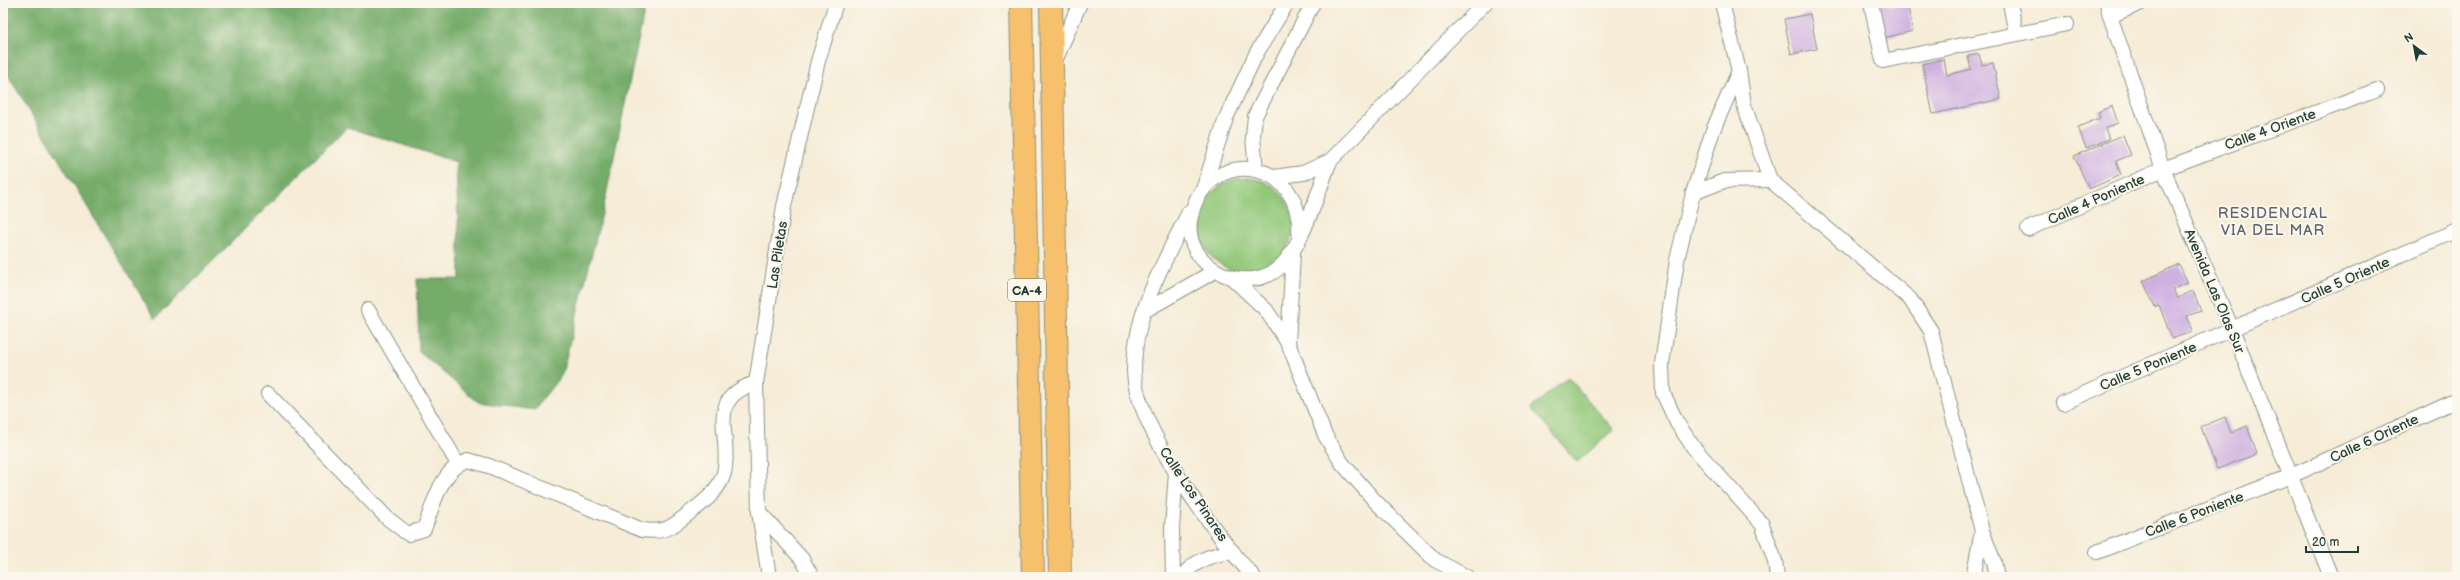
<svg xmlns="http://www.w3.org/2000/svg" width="2460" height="580" font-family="'Balsamiq Sans',sans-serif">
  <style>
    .green { fill: #91c779; stroke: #588256 }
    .forest { fill: #74ac69; stroke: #4a744e }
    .building { fill: #cfb1e1 }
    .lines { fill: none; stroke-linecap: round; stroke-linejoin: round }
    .street-casing { stroke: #8a9486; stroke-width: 16 }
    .highway-casing { stroke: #8a9486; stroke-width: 24 }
    .street { stroke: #fff; stroke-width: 14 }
    .highway { stroke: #f7c06c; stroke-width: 22 }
    .labels { text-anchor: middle; stroke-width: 4; stroke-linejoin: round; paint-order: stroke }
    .shield { fill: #fbf7ec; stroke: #61756b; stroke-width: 1 }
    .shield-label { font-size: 13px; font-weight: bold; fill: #1f3d34 }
    .street-label { font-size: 14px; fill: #1f3d34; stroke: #fbf7ec }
    .neighbourhood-label { font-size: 15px; letter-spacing: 1px; fill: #5d6671; stroke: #fbf7ec }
  </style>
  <rect width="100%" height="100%" fill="#fbf7ec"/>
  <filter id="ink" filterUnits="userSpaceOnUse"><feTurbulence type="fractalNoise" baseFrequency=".025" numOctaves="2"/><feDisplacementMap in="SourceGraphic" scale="8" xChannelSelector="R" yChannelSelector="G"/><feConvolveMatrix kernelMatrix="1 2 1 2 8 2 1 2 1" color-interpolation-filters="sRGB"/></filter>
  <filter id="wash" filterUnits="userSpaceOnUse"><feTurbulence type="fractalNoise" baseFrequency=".012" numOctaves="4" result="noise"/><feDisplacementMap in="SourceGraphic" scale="16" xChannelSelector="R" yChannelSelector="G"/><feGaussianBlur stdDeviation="0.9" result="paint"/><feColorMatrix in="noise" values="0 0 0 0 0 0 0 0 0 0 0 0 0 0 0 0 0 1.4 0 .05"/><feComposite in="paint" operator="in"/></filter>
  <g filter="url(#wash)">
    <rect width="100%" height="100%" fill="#f6ecd7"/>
    <!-- green -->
    <g class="green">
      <circle cx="1246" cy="225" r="47"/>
      <polygon points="1568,377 1614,430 1577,462 1531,408"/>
    </g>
    <!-- forest -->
    <polygon class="forest" points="3,3 646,3 603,210 562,374 534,410 478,402 419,352 417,279 460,279 456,162 347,127 155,319 3,67"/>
    <g id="blocks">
      <!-- building -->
      <g class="building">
        <polygon points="1875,3 1888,3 1889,7 1907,3 1913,31 1883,38"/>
        <polygon points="1810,14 1817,49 1791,54 1784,19"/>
        <polygon points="1979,54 1982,65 1993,63 2001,99 1933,114 1922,64 1944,59 1947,75 1971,69 1968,56"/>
        <polygon points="2112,106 2118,123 2105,128 2109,139 2086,148 2078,127 2100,118 2098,112"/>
        <polygon points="2123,135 2131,155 2116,161 2121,175 2089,189 2074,156"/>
        <polygon points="2179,264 2188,283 2173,289 2177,298 2193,291 2201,311 2187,316 2193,331 2172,339 2159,305 2155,307 2143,281"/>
        <polygon points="2225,417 2231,433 2247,426 2257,454 2217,469 2201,427"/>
      </g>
    </g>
  </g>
  <g filter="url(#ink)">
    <use href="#blocks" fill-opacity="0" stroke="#8a9486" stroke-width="1"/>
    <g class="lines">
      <defs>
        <g id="street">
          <polyline points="1722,3 1739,71 1744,105 1770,180 1910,299 1931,331 1982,531 1973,577"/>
          <polyline points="1871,3 1883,61 2067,24"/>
          <polyline points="2010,3 2016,34"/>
          <polyline points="2107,3 2110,16 2163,169 2232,329 2331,577"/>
          <polyline points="2110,16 2141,3"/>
          <polyline points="1055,61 1080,3"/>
          <polyline points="1256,170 1253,137 1255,116 1313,3"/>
          <polyline points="1274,177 1303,173 1330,161 1485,3"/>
          <polyline points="1770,180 1724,181 1693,193 1677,260 1662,364 1663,393 1677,423 1694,448 1762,524 1775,561 1777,577"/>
          <polyline points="1204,187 1226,118 1256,54 1287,3"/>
          <polyline points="1693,193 1713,130 1739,71"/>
          <path d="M 1189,212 C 1164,262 1134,313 1134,370 C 1134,424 1217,538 1254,577"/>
          <polyline points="2028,229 2163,169 2377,90"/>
          <path d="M 1299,237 C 1305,157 1207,144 1191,216 C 1179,266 1248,300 1282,265 C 1303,244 1319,189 1330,161"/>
          <polyline points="1233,279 1266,310 1288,343 1325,435 1342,463 1375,501 1435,560 1467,577"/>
          <polyline points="368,310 458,464"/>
          <polyline points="1144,311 1215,271"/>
          <polyline points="1288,343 1293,253"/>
          <path d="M 268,394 L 387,518 L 408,534 L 424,529 C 434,504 440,470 468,460 L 489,466 L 642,530 C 665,533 671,528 688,514 C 703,503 719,491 724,473 C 733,436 703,399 756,383"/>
          <polyline points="2063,403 2457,230"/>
          <polyline points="759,512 802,559 812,577"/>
          <polyline points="1982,531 1994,562 1997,577"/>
          <polyline points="2097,552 2291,476 2457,400"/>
          <polyline points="769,577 759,512 756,383 784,206 818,61 836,3"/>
          <polyline points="1173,577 1172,528 1176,472"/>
          <path d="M 1182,577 C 1194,560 1213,554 1233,552"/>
        </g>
        <g id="highway">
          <polyline points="1021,3 1033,577"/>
          <polyline points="1051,3 1060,577"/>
        </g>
      </defs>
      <!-- street casing -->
      <use href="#street" class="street-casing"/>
      <!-- highway casing -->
      <use href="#highway" class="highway-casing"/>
      <!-- street -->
      <use href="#street" class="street"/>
      <!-- highway -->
      <use href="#highway" class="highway"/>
    </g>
  </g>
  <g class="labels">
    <!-- shield labels -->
    <rect class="shield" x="1008" y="279" width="38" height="22" rx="3"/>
    <g class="shield-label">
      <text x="1027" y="295">CA-4</text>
    </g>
    <!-- street labels -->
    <g class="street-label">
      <text transform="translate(2270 129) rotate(-20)" y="5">Calle 4 Oriente</text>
      <text transform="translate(2096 199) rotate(-24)" y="5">Calle 4 Poniente</text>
      <text transform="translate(777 255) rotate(-81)" y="5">Las Piletas</text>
      <text transform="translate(2345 280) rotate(-24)" y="5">Calle 5 Oriente</text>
      <text transform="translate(2215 291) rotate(67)" y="5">Avenida Las Olas Sur</text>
      <text transform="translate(2148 366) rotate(-23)" y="5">Calle 5 Poniente</text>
      <text transform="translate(2374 438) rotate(-25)" y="5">Calle 6 Oriente</text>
      <text transform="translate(1194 494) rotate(56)" y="5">Calle Los Pinares</text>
      <text transform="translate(2194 514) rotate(-21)" y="5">Calle 6 Poniente</text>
    </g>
    <!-- neighbourhood labels -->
    <g class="neighbourhood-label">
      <text x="2273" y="218">RESIDENCIAL<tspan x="2273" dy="17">VIA DEL MAR</tspan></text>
    </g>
  </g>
  <!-- margin -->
  <rect width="2460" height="580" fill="none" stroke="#fbf7ec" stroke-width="16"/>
  <!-- north arrow -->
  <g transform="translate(2414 46) rotate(328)" stroke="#fbf7ec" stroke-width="3" paint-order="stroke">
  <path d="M0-3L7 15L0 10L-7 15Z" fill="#1f3d34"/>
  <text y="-6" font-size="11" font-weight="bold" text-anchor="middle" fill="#1f3d34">N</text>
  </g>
  <!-- scale -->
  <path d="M2306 546v6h52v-6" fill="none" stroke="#1f3d34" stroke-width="2"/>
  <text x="2312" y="546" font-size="12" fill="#1f3d34" stroke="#fbf7ec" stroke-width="3" paint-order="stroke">20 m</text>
</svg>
